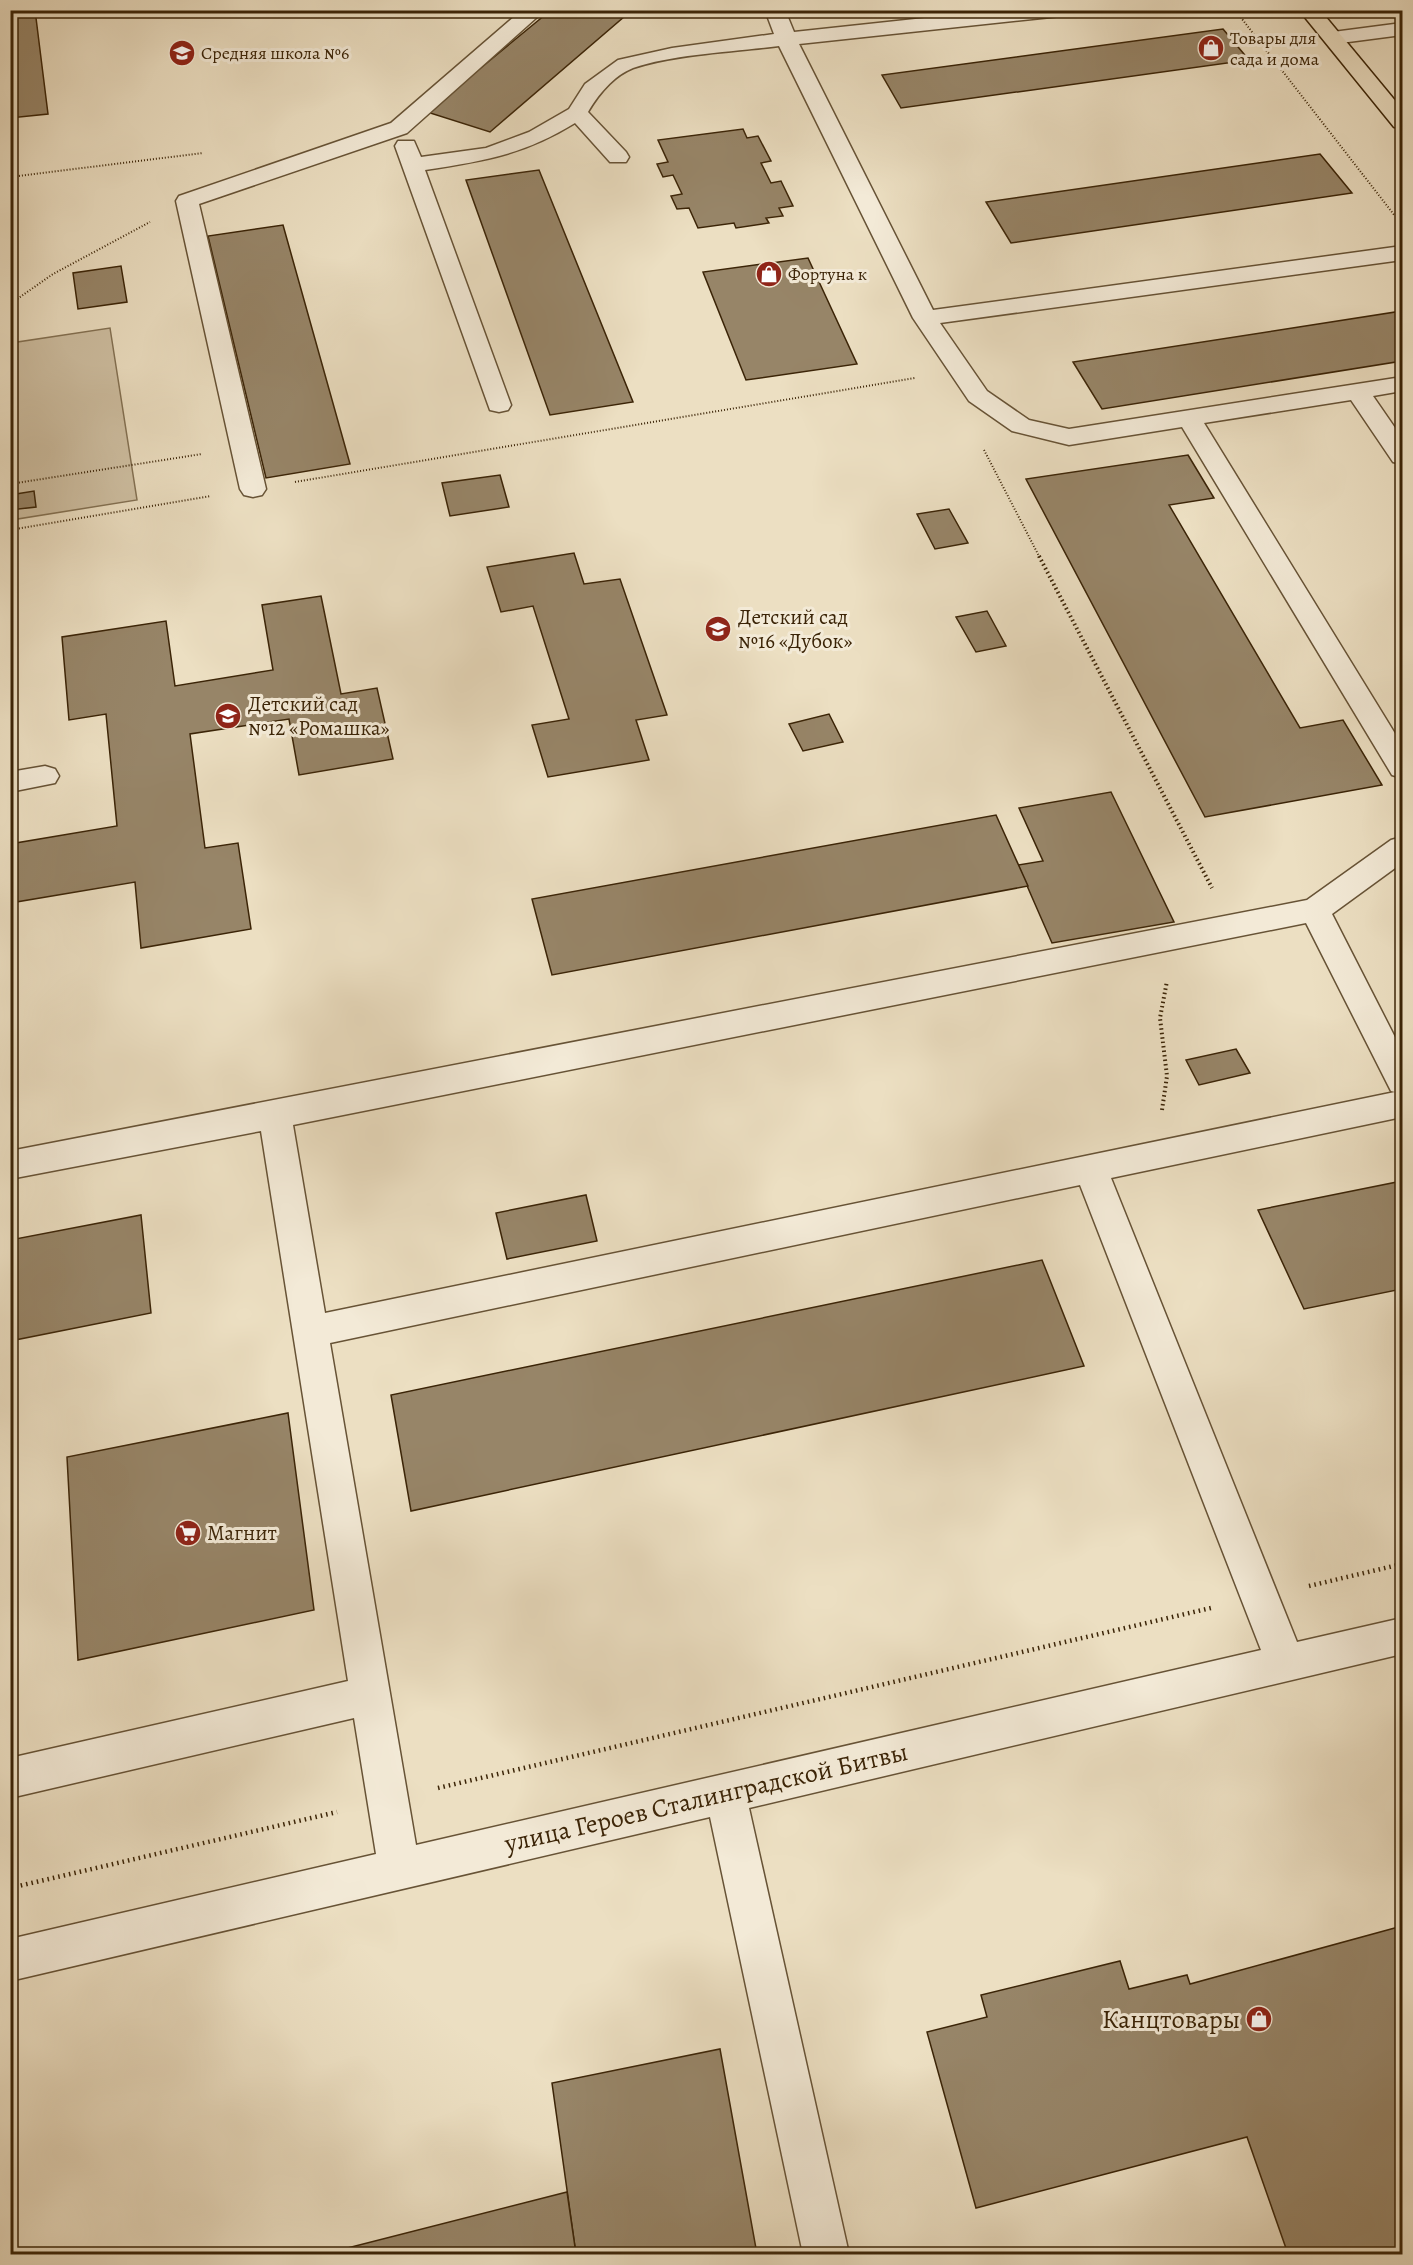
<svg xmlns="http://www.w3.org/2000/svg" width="1413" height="2265" font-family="Alegreya,serif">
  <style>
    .green { fill: #cebfa2; stroke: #847254; stroke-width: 1.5 }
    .building { fill: #978568; stroke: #3b2407; stroke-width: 1.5 }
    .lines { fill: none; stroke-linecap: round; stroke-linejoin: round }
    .minor-casing { stroke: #675336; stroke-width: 3 }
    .major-casing { stroke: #3b2407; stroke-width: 3 }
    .path-far2 { stroke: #3b2407; stroke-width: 2; stroke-dasharray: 1 2; stroke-linecap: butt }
    .path-far1 { stroke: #3b2407; stroke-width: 4; stroke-dasharray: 1.5 3; stroke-linecap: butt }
    .path { stroke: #3b2407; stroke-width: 4.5; stroke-dasharray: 1.5 4; stroke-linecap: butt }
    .minor { fill: #f3ead7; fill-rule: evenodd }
    .major { fill: #ecdfc2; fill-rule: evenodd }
    .labels { text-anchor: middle; stroke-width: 6; stroke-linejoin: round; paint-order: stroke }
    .far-poi-label { font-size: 18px; fill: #3b2407; stroke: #f3ead7; text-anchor: start }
    .poi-label { font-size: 21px; fill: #3b2407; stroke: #f3ead7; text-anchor: start }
    .near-street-label { font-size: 26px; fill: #3b2407; stroke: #f3ead7 }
    .near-poi-label { font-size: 26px; fill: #3b2407; stroke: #f3ead7; text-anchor: end }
  </style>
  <rect width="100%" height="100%" fill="#ecdfc2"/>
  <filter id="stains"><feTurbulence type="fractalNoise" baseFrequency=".00333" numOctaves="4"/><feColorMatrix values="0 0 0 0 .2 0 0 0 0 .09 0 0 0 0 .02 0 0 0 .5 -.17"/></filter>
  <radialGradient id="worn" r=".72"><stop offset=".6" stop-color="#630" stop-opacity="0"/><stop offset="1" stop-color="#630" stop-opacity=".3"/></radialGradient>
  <!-- green -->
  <polygon class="green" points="110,328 137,500 11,520 11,343"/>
  <!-- building -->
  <g class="building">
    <polygon points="10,10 35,10 48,114 10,118"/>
    <polygon points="551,10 632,10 490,132 427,112"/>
    <polygon points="1223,29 1249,60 901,108 882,75"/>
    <polygon points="743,129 747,138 758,136 771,161 761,163 771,183 781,181 793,206 779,208 783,216 766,218 769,223 736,228 734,223 698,228 689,208 677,209 671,196 682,194 673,175 663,177 657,164 668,162 658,140"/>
    <polygon points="1320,154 1352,193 1011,243 986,202"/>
    <polygon points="539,170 633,402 550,415 466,180"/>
    <polygon points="283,225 350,464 266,478 208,236"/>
    <polygon points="808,258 857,364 746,380 703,272"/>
    <polygon points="121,266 127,302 78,309 73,273"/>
    <polygon points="1402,311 1402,361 1102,409 1073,362"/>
    <polygon points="1188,455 1214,498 1169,505 1300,728 1343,720 1382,785 1205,817 1026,479"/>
    <polygon points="500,475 509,507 450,516 442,483"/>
    <polygon points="34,491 36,507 10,510 10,495"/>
    <polygon points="949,509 968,543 935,549 917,514"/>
    <polygon points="574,553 584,584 620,579 667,715 636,720 649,760 548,777 532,725 569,719 533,606 501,612 487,567"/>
    <polygon points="321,596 341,694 377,688 393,759 299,775 289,719 190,734 205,848 238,843 251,929 141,948 135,882 10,903 10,844 117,826 106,714 69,720 62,637 166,621 175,686 273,670 262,605"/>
    <polygon points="987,611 1006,646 976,652 956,617"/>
    <polygon points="829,714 843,742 803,751 789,724"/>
    <polygon points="1111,792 1174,922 1052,943 1018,865 1043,861 1019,808"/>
    <polygon points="996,815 1028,886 552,975 532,899"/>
    <polygon points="1236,1049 1250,1073 1199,1085 1186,1060"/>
    <polygon points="1402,1181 1402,1289 1304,1309 1258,1210"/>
    <polygon points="586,1195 597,1241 507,1259 496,1213"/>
    <polygon points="141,1215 151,1313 10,1341 10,1240"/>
    <polygon points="1042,1260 1084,1366 411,1511 391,1395"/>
    <polygon points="288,1413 314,1610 78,1660 67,1457"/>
    <polygon points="1402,1926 1402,2251 1389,2254 1288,2254 1247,2137 976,2208 927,2032 987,2017 981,1995 1120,1961 1129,1989 1187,1975 1190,1984"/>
    <polygon points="720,2049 757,2254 576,2254 552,2083"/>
    <polygon points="567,2192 576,2254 324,2254"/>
  </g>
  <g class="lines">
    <defs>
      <g id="minor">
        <polygon points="522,10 545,10 407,133 199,204 266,489 262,495 253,497 244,495 240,489 176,201 179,196 391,123"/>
        <path d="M 765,10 L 785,10 L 794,32 L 999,10 L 1071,10 L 1061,16 L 799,44 L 933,310 L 1402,246 L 1402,260 L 940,323 L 987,391 L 1029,420 L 1069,429 L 1402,377 L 1402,391 L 1373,396 L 1402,438 L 1402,464 L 1393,462 L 1351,400 L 1204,423 L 1402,745 L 1402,778 L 1392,775 L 1182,427 L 1069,445 L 1012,431 L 969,401 L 913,318 L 779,46 C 735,52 674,54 633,68 C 613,76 598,95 588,112 L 626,152 L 629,157 L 626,162 L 610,162 L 575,123 C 523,155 484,161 425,170 L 511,405 L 508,410 L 499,412 L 490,410 L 395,146 L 398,141 L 414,141 L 421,157 L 486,148 L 529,132 L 569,109 L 585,84 L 618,60 L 672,48 L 774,34 Z"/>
        <polygon points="1402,23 1402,35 1333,44 1326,42 1323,38 1326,34 1333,32"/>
        <polygon points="45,766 55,769 59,776 55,783 10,792 10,772"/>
        <path d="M 1402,837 L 1402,863 L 1332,914 L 1402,1051 L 1402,1117 L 1111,1178 L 1297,1642 L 1402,1618 L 1402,1654 L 749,1808 L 849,2254 L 803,2254 L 710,1817 L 10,1981 L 10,1939 L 376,1854 L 354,1718 L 10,1798 L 10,1758 L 348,1681 L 261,1131 L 10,1179 L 10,1151 L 1307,900 L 1391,840 ZM 1306,923 L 1391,1091 L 1395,1092 L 325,1313 L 293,1125 ZM 1080,1185 L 1261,1650 L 416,1845 L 330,1343 Z"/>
      </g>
      <polygon id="major" points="1299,10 1320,10 1402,109 1402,128 1394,127"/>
    </defs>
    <!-- minor casing -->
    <use href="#minor" class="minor-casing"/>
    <!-- major casing -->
    <use href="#major" class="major-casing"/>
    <!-- path-far2 -->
    <g class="path-far2">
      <polyline points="1235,10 1395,216"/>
      <polyline points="10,177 203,153"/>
      <polyline points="10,304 53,274 150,222"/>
      <polyline points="984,450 1040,558"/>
      <polyline points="295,482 915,378"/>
      <polyline points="10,484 202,454"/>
      <polyline points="10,530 211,496"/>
    </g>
    <!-- path-far1 -->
    <g class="path-far1">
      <polyline points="1039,556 1212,888"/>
      <polyline points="1162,1110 1167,1076 1160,1018 1167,981"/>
    </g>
    <!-- path -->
    <g class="path">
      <polyline points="1309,1586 1402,1564"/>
      <polyline points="438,1788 1211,1608"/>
      <polyline points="10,1888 337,1812"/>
    </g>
    <!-- minor -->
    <use href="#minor" class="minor"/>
    <!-- major -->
    <use href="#major" class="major"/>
  </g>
  <!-- icons -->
  <defs>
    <symbol id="shop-disc" viewBox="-11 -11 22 22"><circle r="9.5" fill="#8f2418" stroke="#f3ead7"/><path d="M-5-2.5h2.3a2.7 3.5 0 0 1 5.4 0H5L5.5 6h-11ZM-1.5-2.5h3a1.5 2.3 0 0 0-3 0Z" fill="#fff"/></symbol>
    <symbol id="school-disc" viewBox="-11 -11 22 22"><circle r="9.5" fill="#8f2418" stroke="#f3ead7"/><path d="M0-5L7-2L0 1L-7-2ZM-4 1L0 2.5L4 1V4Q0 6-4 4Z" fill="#fff"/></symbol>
    <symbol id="supermarket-disc" viewBox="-11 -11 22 22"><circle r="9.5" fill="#8f2418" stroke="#f3ead7"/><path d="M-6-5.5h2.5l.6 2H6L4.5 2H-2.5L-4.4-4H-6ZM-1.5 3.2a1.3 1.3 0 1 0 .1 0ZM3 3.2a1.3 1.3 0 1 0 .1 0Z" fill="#fff"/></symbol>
  </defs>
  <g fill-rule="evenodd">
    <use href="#shop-disc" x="1196" y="33" width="30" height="30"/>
    <use href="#school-disc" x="167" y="38" width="30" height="30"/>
    <use href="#shop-disc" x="754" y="259" width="30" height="30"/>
    <use href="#school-disc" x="703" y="614" width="30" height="30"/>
    <use href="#school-disc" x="213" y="701" width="30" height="30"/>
    <use href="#supermarket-disc" x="173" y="1518" width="30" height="30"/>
    <use href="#shop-disc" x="1244" y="2004" width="30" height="30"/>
  </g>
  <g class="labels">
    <!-- far-poi labels -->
    <g class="far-poi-label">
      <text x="1230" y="44">Товары для<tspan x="1230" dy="21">сада и дома</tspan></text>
      <text x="201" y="59">Средняя школа №6</text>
      <text x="788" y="280">Фортуна к</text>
    </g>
    <!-- poi labels -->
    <g class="poi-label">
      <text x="738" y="624">Детский сад<tspan x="738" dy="24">№16 «Дубок»</tspan></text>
      <text x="248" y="711">Детский сад<tspan x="248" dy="24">№12 «Ромашка»</tspan></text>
      <text x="207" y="1540">Магнит</text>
    </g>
    <!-- near-street labels -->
    <g class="near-street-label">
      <text transform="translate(706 1797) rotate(-13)" y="9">улица Героев Сталинградской Битвы</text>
    </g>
    <!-- near-poi labels -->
    <g class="near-poi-label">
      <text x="1240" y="2028">Канцтовары</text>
    </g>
  </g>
  <!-- margin -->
  <rect width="1413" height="2265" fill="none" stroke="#ecdfc2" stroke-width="36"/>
  <rect x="12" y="12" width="1389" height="2241" fill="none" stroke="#3b2407" stroke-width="3"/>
  <rect x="18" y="18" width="1377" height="2229" fill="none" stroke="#3b2407" stroke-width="1.5"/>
  <rect width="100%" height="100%" filter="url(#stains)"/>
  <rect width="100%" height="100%" fill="url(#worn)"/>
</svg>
